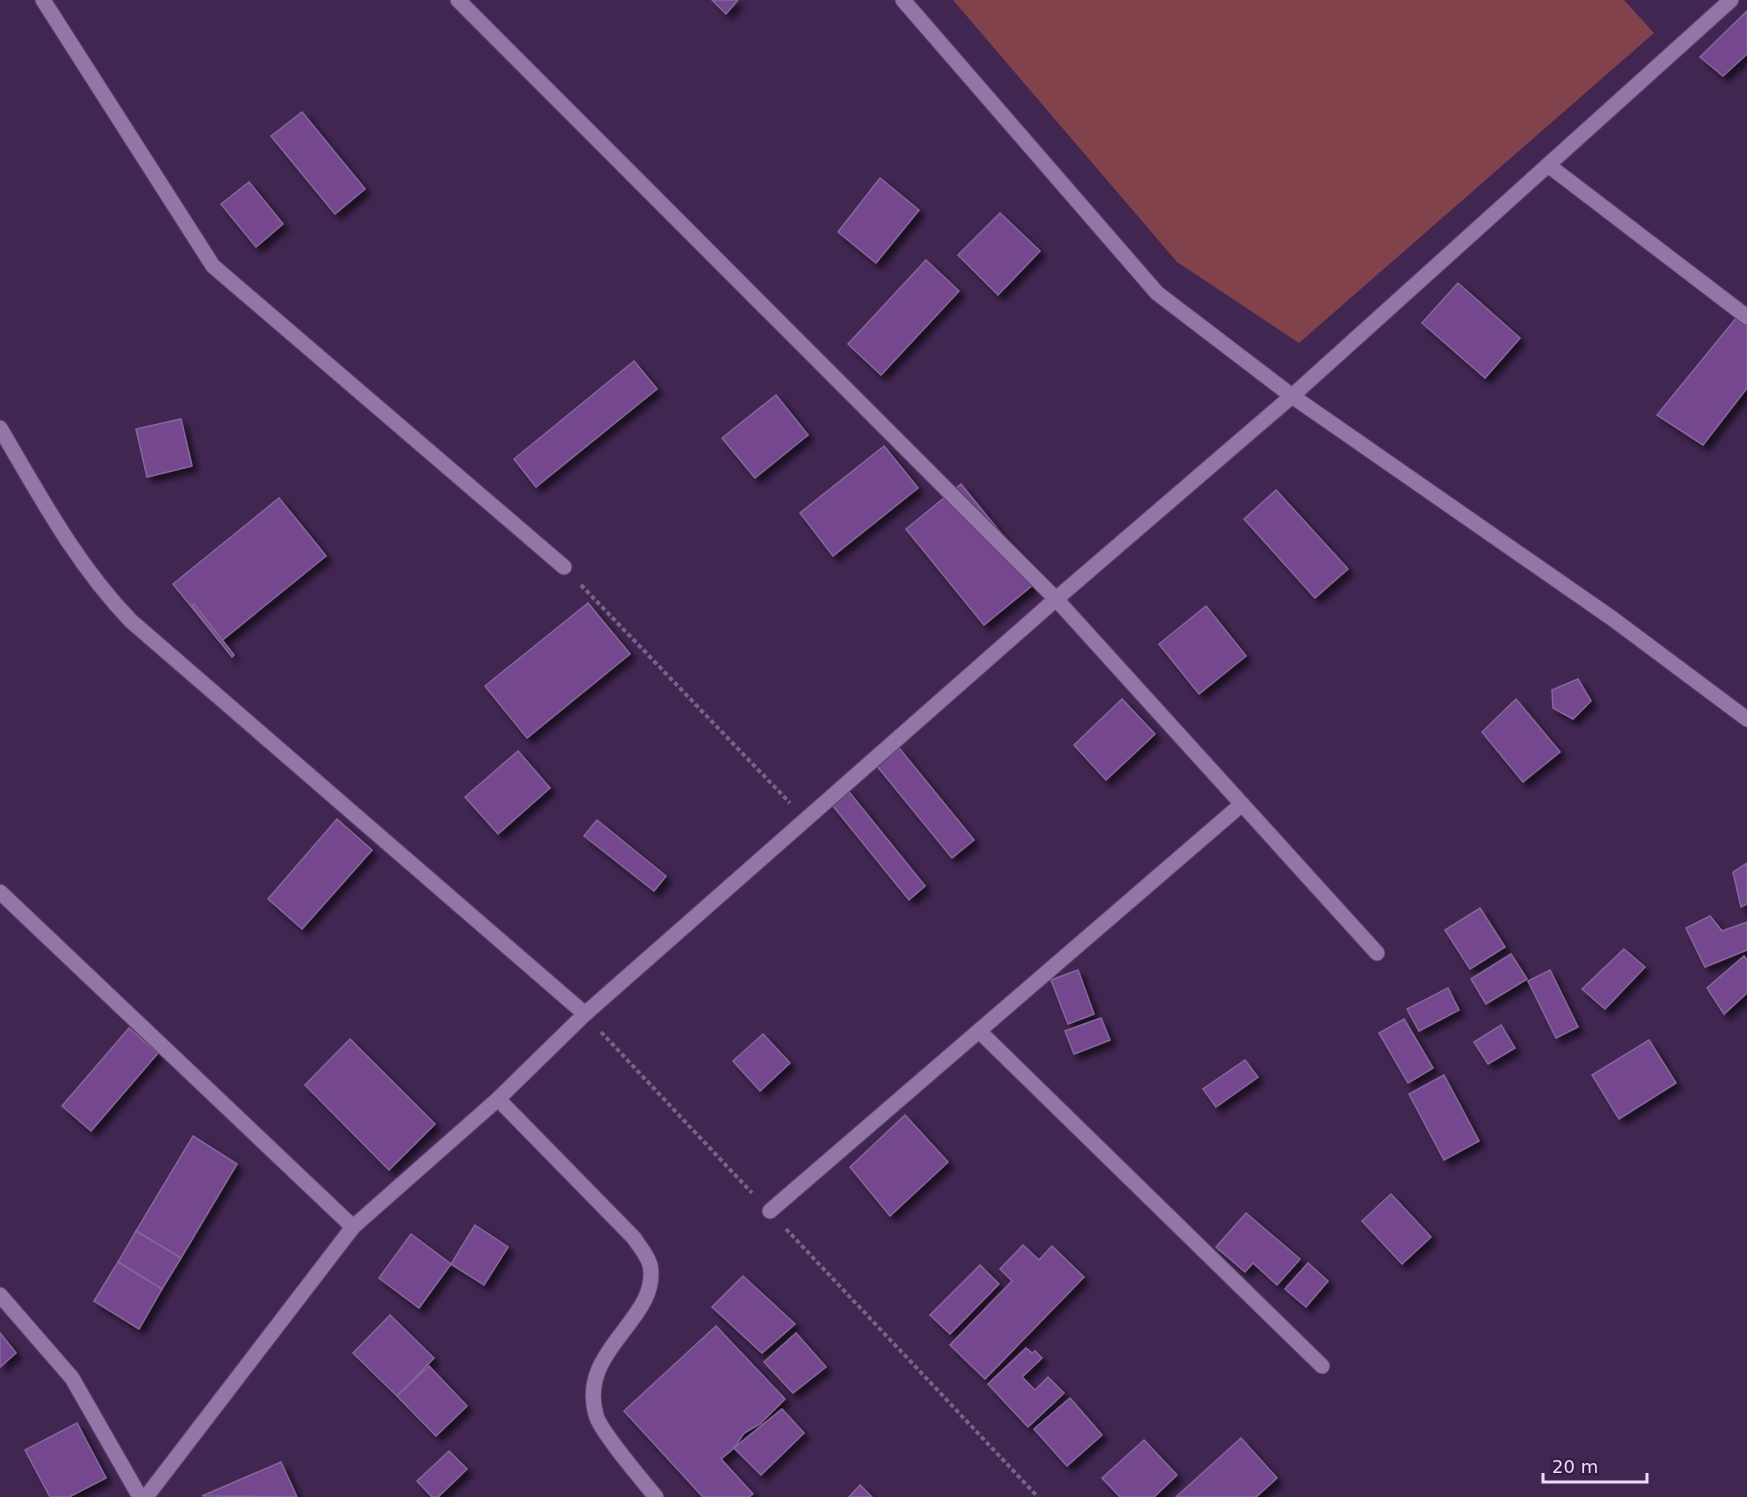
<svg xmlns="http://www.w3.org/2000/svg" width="1747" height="1497" font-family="'DejaVu Sans',sans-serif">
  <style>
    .green { fill: #82424c }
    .building { fill: #74478f; stroke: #856799; stroke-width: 1.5; filter: url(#shadow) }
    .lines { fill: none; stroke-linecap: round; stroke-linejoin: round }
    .minor-casing { stroke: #5b4269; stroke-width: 17 }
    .path { stroke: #796188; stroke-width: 4; stroke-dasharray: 4.5 3; stroke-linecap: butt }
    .minor { stroke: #9375a7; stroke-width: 15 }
  </style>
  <defs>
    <filter id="shadow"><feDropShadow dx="5.5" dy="5.5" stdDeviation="3" flood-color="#0009"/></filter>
  </defs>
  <rect width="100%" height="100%" fill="#412652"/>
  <!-- green -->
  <polygon class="green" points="953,0 1624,0 1654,33 1299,343 1177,262"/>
  <!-- building -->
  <g class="building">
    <polygon points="712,0 738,0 726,14"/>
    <polygon points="1747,11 1747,54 1723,76 1700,57"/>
    <polygon points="302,112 365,189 335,214 271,136"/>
    <polygon points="880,178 919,210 876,263 838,232"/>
    <polygon points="249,182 283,224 256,247 221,204"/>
    <polygon points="1000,213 1040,251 998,295 958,255"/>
    <polygon points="926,260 959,291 881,375 848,344"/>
    <polygon points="1458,283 1520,338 1485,378 1422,323"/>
    <polygon points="1737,317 1747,325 1747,388 1703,445 1657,415"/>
    <polygon points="634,361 657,389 536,487 514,459"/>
    <polygon points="776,395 808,435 755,478 722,438"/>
    <polygon points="181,419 192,466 147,477 136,429"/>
    <polygon points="884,446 918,488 833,556 800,513"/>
    <polygon points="961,484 1039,580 984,625 906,529"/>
    <polygon points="1276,490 1348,569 1315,598 1244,519"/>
    <polygon points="279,498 326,556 220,642 173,584"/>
    <polygon points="588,603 630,654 527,738 485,686"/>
    <polygon points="194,604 234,655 232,657 192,606"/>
    <polygon points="1206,606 1246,656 1199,694 1159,644"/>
    <polygon points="1578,679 1591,701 1573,719 1553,708 1552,690"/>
    <polygon points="1122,699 1155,734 1106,780 1074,745"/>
    <polygon points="1516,699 1560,752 1523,782 1482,732"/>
    <polygon points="899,748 974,840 952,858 877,766"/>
    <polygon points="518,751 550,788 498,834 465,797"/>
    <polygon points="845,787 925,886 909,900 829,801"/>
    <polygon points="337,819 372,850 302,929 268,899"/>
    <polygon points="597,820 666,876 654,891 584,836"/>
    <polygon points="1747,863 1747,904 1741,907 1733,872"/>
    <polygon points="1480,908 1505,947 1470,969 1445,930"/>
    <polygon points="1710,916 1722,931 1747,922 1747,950 1705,967 1686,928"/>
    <polygon points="1624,949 1645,967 1605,1009 1582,989"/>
    <polygon points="1511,954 1527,979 1486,1004 1471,979"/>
    <polygon points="1744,956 1747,960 1747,993 1724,1014 1707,988"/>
    <polygon points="1078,970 1094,1014 1068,1024 1051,980"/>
    <polygon points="1550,970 1578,1027 1556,1038 1528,981"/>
    <polygon points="1448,988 1459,1010 1419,1031 1407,1009"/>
    <polygon points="1101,1018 1110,1040 1074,1054 1065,1031"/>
    <polygon points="1404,1019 1433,1068 1408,1083 1379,1033"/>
    <polygon points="1501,1025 1515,1048 1488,1064 1474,1042"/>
    <polygon points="129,1028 158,1053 91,1131 62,1106"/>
    <polygon points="763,1034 790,1063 760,1091 733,1061"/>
    <polygon points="350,1039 435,1124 389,1170 305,1085"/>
    <polygon points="1649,1040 1676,1083 1619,1119 1592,1075"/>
    <polygon points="1245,1060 1258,1077 1216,1107 1203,1089"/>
    <polygon points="1444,1075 1479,1141 1444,1160 1409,1094"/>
    <polygon points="905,1115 948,1162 890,1216 850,1167"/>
    <polygon points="193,1136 237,1164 181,1258 136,1231"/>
    <polygon points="1391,1194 1431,1237 1402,1264 1362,1221"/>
    <polygon points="1246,1213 1300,1259 1277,1285 1253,1263 1245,1272 1216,1247"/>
    <polygon points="475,1225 508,1247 484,1285 451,1264"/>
    <polygon points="136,1231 181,1258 162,1289 118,1262"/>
    <polygon points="411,1234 451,1264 419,1308 379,1278"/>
    <polygon points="1023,1245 1039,1260 1052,1246 1084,1277 985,1379 950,1345 1012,1281 1000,1269"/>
    <polygon points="118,1262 162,1289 139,1329 94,1301"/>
    <polygon points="1308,1263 1328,1281 1306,1307 1285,1289"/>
    <polygon points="980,1265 999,1284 950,1334 930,1315"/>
    <polygon points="743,1276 795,1324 762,1353 712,1307"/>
    <polygon points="390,1315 434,1358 397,1396 353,1353"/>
    <polygon points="716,1326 785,1399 760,1424 744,1433 734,1448 721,1459 753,1494 749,1497 703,1497 624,1411"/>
    <polygon points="0,1333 16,1353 0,1367"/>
    <polygon points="796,1333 826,1367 793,1393 764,1362"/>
    <polygon points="1026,1348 1032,1353 1035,1351 1042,1358 1022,1377 1035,1390 1048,1377 1064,1393 1028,1427 988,1384"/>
    <polygon points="429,1366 467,1406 436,1436 397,1396"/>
    <polygon points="1070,1398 1102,1435 1067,1466 1034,1429"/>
    <polygon points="782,1409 804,1433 761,1475 734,1448"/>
    <polygon points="77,1423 106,1478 69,1497 50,1497 25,1450"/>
    <polygon points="1241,1438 1277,1478 1256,1497 1176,1497"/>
    <polygon points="1144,1440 1177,1475 1154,1497 1120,1497 1102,1478"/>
    <polygon points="449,1451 467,1469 438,1497 432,1497 417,1481"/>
    <polygon points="281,1462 297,1497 202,1496"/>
    <polygon points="860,1485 872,1497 849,1497"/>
  </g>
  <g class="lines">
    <defs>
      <g id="minor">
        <polyline points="43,0 213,266 564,567"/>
        <polyline points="458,0 1056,599 1377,953"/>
        <polyline points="903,0 1157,293 1292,396 1613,619 1747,719"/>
        <polyline points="1548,165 1747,317"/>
        <path d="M 0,428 C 40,496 76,564 131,621 L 585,1014"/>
        <polyline points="0,892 353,1227"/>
        <polyline points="979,1031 1322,1366"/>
        <path d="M 498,1099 L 634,1238 C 639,1246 648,1256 650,1265 C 661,1319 577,1349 596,1415 C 600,1431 643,1481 656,1497"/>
        <polyline points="770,1211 1242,804"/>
        <polyline points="0,1295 72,1378 140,1497"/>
        <polyline points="146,1497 353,1227 498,1099 585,1014 1056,599 1292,396 1731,0"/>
      </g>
    </defs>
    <!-- minor casing -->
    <use href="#minor" class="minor-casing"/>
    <!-- path -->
    <g class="path">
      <polyline points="581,585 790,803"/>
      <polyline points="601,1032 752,1193"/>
      <polyline points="786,1229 1038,1497"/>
    </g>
    <!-- minor -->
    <use href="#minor" class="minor"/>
  </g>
  <!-- scale -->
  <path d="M1543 1473v9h104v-9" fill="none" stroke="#ecdcf7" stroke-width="3"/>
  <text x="1552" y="1473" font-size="18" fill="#ecdcf7" stroke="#371b47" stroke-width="4.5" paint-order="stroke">20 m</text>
</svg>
